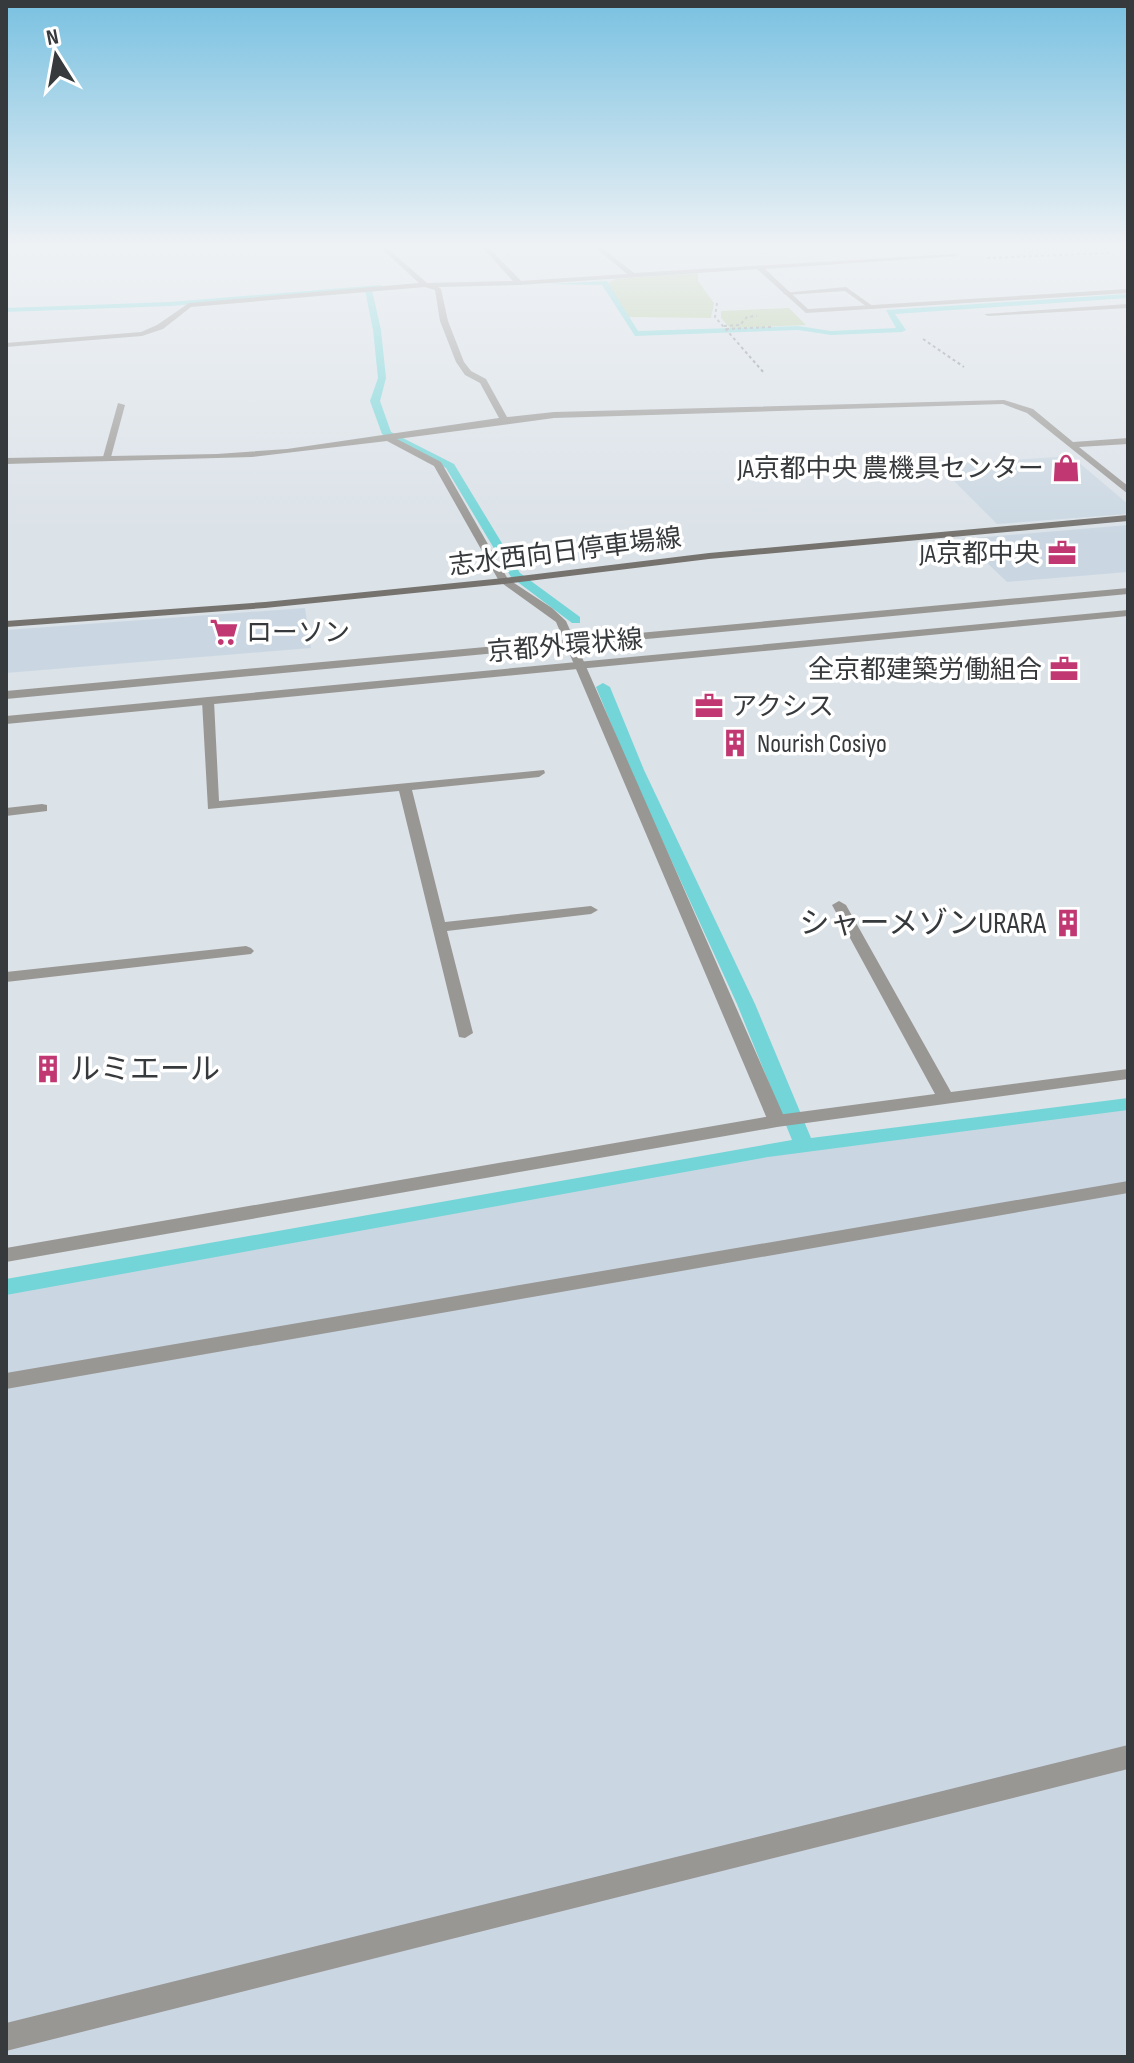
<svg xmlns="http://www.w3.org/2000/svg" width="1134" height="2063" font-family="'Sofia Sans Condensed','Noto Sans JP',sans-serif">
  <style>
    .built { fill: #cad7e2 }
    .green { fill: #b3c995 }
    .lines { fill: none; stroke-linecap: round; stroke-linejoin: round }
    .stream { fill: #73d5d7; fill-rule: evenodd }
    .path { stroke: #858a8e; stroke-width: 2; stroke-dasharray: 3 3; stroke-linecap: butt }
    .service { fill: #999794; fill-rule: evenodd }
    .minor { fill: #999794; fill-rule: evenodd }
    .tertiary { fill: #999794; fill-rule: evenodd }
    .secondary { fill: #76736f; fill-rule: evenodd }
    .labels { text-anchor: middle; stroke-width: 7; stroke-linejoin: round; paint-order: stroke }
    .far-poi-label { font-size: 26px; fill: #373a3c; stroke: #fff; text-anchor: end }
    .far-street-label { font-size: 26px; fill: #373a3c; stroke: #fff }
    .poi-label { font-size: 30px; fill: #373a3c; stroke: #fff; text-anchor: end }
  </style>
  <rect width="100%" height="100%" fill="#dbe2e8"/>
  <!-- built -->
  <g class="built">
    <polygon points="1071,456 1128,504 1128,514 997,524 938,465"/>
    <polygon points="1128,525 1128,572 1007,582 962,539"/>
    <polygon points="305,608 311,648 6,673 6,630"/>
    <polygon points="1128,1109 1128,2057 6,2057 6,1292 774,1153"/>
  </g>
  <!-- green -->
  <g class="green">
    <polygon points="698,273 698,281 714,303 711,318 628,317 606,284 616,279"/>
    <polygon points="789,308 806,325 730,328 721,318 721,311"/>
  </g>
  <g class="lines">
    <!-- stream -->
    <g class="stream">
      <polygon points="607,281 638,331 798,326 831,331 896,328 886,310 1128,294 1128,298 895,314 906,330 902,332 831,335 798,330 635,336 602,285 547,284"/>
      <polygon points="381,285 381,289 372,290 381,330 386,378 380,401 391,432 454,464 520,573 580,617 580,623 572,623 511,577 446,468 382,434 370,401 378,378 373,330 365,290 170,306 6,312 6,308 170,302"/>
      <polygon points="603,683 610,687 644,770 755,1004 811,1138 1128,1098 1128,1110 768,1157 6,1295 6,1279 792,1140 737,1004 630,770 596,687"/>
    </g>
    <!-- path -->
    <g class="path">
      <polyline points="987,258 1109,253"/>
      <polyline points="717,303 715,317 765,374"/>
      <polyline points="724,326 740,325 747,317 757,316"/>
      <polyline points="726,329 773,327"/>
      <polyline points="923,339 964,367"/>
    </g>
    <!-- service -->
    <g class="service">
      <polygon points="846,287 874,307 874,309 870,309 845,291 786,295 783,293"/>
      <polygon points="1128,304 1128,308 988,316 984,314"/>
      <polygon points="118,403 125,405 111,457 107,460 103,457"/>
      <polygon points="500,579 508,579 552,608 566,621 786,1121 783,1125 771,1125 768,1121 556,622 499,581"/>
      <polygon points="1128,1181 1128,1193 6,1389 6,1373"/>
      <polygon points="1128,1745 1128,1769 6,2051 6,2023"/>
    </g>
    <!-- minor -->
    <g class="minor">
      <polygon points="381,248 387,248 427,283 513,281 483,248 489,248 521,281 627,274 596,248 602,248 634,273 955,254 958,256 765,269 808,309 1128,289 1128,293 806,313 757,269 519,285 438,287 441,289 448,321 464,362 471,371 486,379 507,417 554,412 1004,400 1033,409 1073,442 1128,438 1128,444 1079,447 1128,486 1128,494 1027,413 1003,404 554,418 397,439 441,462 509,581 504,584 499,581 434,466 387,441 252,457 6,464 6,458 217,454 287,449 499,418 480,383 465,375 456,362 440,321 435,290 425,287 191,307 163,329 142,336 6,347 6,343 141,332 157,325 189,303 419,283"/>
      <polygon points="208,697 214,701 219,801 544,770 545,773 539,777 412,790 445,922 591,906 598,910 591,914 447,931 473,1033 465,1038 459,1037 399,791 208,809 202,701"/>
      <polygon points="42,804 47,805 47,811 6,816 6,808"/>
      <polygon points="839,901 846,905 951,1092 1128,1069 1128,1079 777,1127 6,1262 6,1248 777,1115 935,1094 832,905"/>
      <polygon points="246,946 251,948 254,951 251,954 6,982 6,972"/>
    </g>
    <!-- tertiary -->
    <g class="tertiary">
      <polygon points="1128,588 1128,594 6,699 6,691"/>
      <polygon points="1128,610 1128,616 6,724 6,716"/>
    </g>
    <!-- secondary -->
    <polygon class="secondary" points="1128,515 1128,521 709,559 504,584 265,608 6,627 6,621 265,602 504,578 709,553"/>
  </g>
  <!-- sky -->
  <linearGradient id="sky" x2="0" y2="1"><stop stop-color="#79c1e1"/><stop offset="0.46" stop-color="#eff2f5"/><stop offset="1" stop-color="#eff2f5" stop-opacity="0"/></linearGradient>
  <rect width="1134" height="536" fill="url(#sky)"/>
  <!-- icons -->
  <defs>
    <symbol id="shop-bare" viewBox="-9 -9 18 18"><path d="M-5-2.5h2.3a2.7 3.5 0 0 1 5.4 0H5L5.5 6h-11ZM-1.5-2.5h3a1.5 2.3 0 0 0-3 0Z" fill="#c13771" stroke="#fff" stroke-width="2.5" paint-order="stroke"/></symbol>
    <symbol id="office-bare" viewBox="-9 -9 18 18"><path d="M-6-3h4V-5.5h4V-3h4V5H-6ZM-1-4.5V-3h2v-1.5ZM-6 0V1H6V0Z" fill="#c13771" stroke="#fff" stroke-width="2.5" paint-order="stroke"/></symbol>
    <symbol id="supermarket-bare" viewBox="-9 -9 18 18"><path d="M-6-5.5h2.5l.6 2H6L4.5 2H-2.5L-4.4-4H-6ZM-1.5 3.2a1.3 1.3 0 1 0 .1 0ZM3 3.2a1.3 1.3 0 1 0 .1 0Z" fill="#c13771" stroke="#fff" stroke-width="2.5" paint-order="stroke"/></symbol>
    <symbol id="building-bare" viewBox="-9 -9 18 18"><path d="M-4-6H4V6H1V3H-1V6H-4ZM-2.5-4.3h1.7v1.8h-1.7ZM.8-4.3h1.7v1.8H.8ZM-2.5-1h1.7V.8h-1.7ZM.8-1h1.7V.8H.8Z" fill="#c13771" stroke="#fff" stroke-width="2.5" paint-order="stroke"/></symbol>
  </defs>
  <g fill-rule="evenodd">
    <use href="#shop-bare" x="1046" y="448" width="40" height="40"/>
    <use href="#office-bare" x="1042" y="533" width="40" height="40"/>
    <use href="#supermarket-bare" x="204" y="612" width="40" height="40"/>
    <use href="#office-bare" x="1044" y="649" width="40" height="40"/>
    <use href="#office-bare" x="689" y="686" width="40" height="40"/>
    <use href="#building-bare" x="715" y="723" width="40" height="40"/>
    <use href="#building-bare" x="1048" y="903" width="40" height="40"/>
    <use href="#building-bare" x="28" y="1049" width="40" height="40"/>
  </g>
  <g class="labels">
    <!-- far-poi labels -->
    <g class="far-poi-label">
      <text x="1044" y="477">JA京都中央 農機具センター</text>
      <text x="1040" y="562">JA京都中央</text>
      <text x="246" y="641" text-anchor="start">ローソン</text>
      <text x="1042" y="678">全京都建築労働組合</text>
      <text x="731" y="715" text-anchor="start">アクシス</text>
      <text x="757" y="752" text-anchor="start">Nourish Cosiyo</text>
    </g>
    <!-- far-street labels -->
    <g class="far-street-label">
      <text transform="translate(565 551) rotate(-7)" y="9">志水西向日停車場線</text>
      <text transform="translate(565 645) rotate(-5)" y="9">京都外環状線</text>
    </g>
    <!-- poi labels -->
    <g class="poi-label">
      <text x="1046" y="933">シャーメゾンURARA</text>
      <text x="70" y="1079" text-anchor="start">ルミエール</text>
    </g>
  </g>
  <!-- border -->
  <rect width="1134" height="2063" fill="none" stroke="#373a3c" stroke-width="16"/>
  <!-- north arrow -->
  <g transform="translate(56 56) rotate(349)" stroke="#ffffff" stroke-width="6" paint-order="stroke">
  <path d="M0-6L14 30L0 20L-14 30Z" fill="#373a3c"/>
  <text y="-12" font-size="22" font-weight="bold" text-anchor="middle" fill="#373a3c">N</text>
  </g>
</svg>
